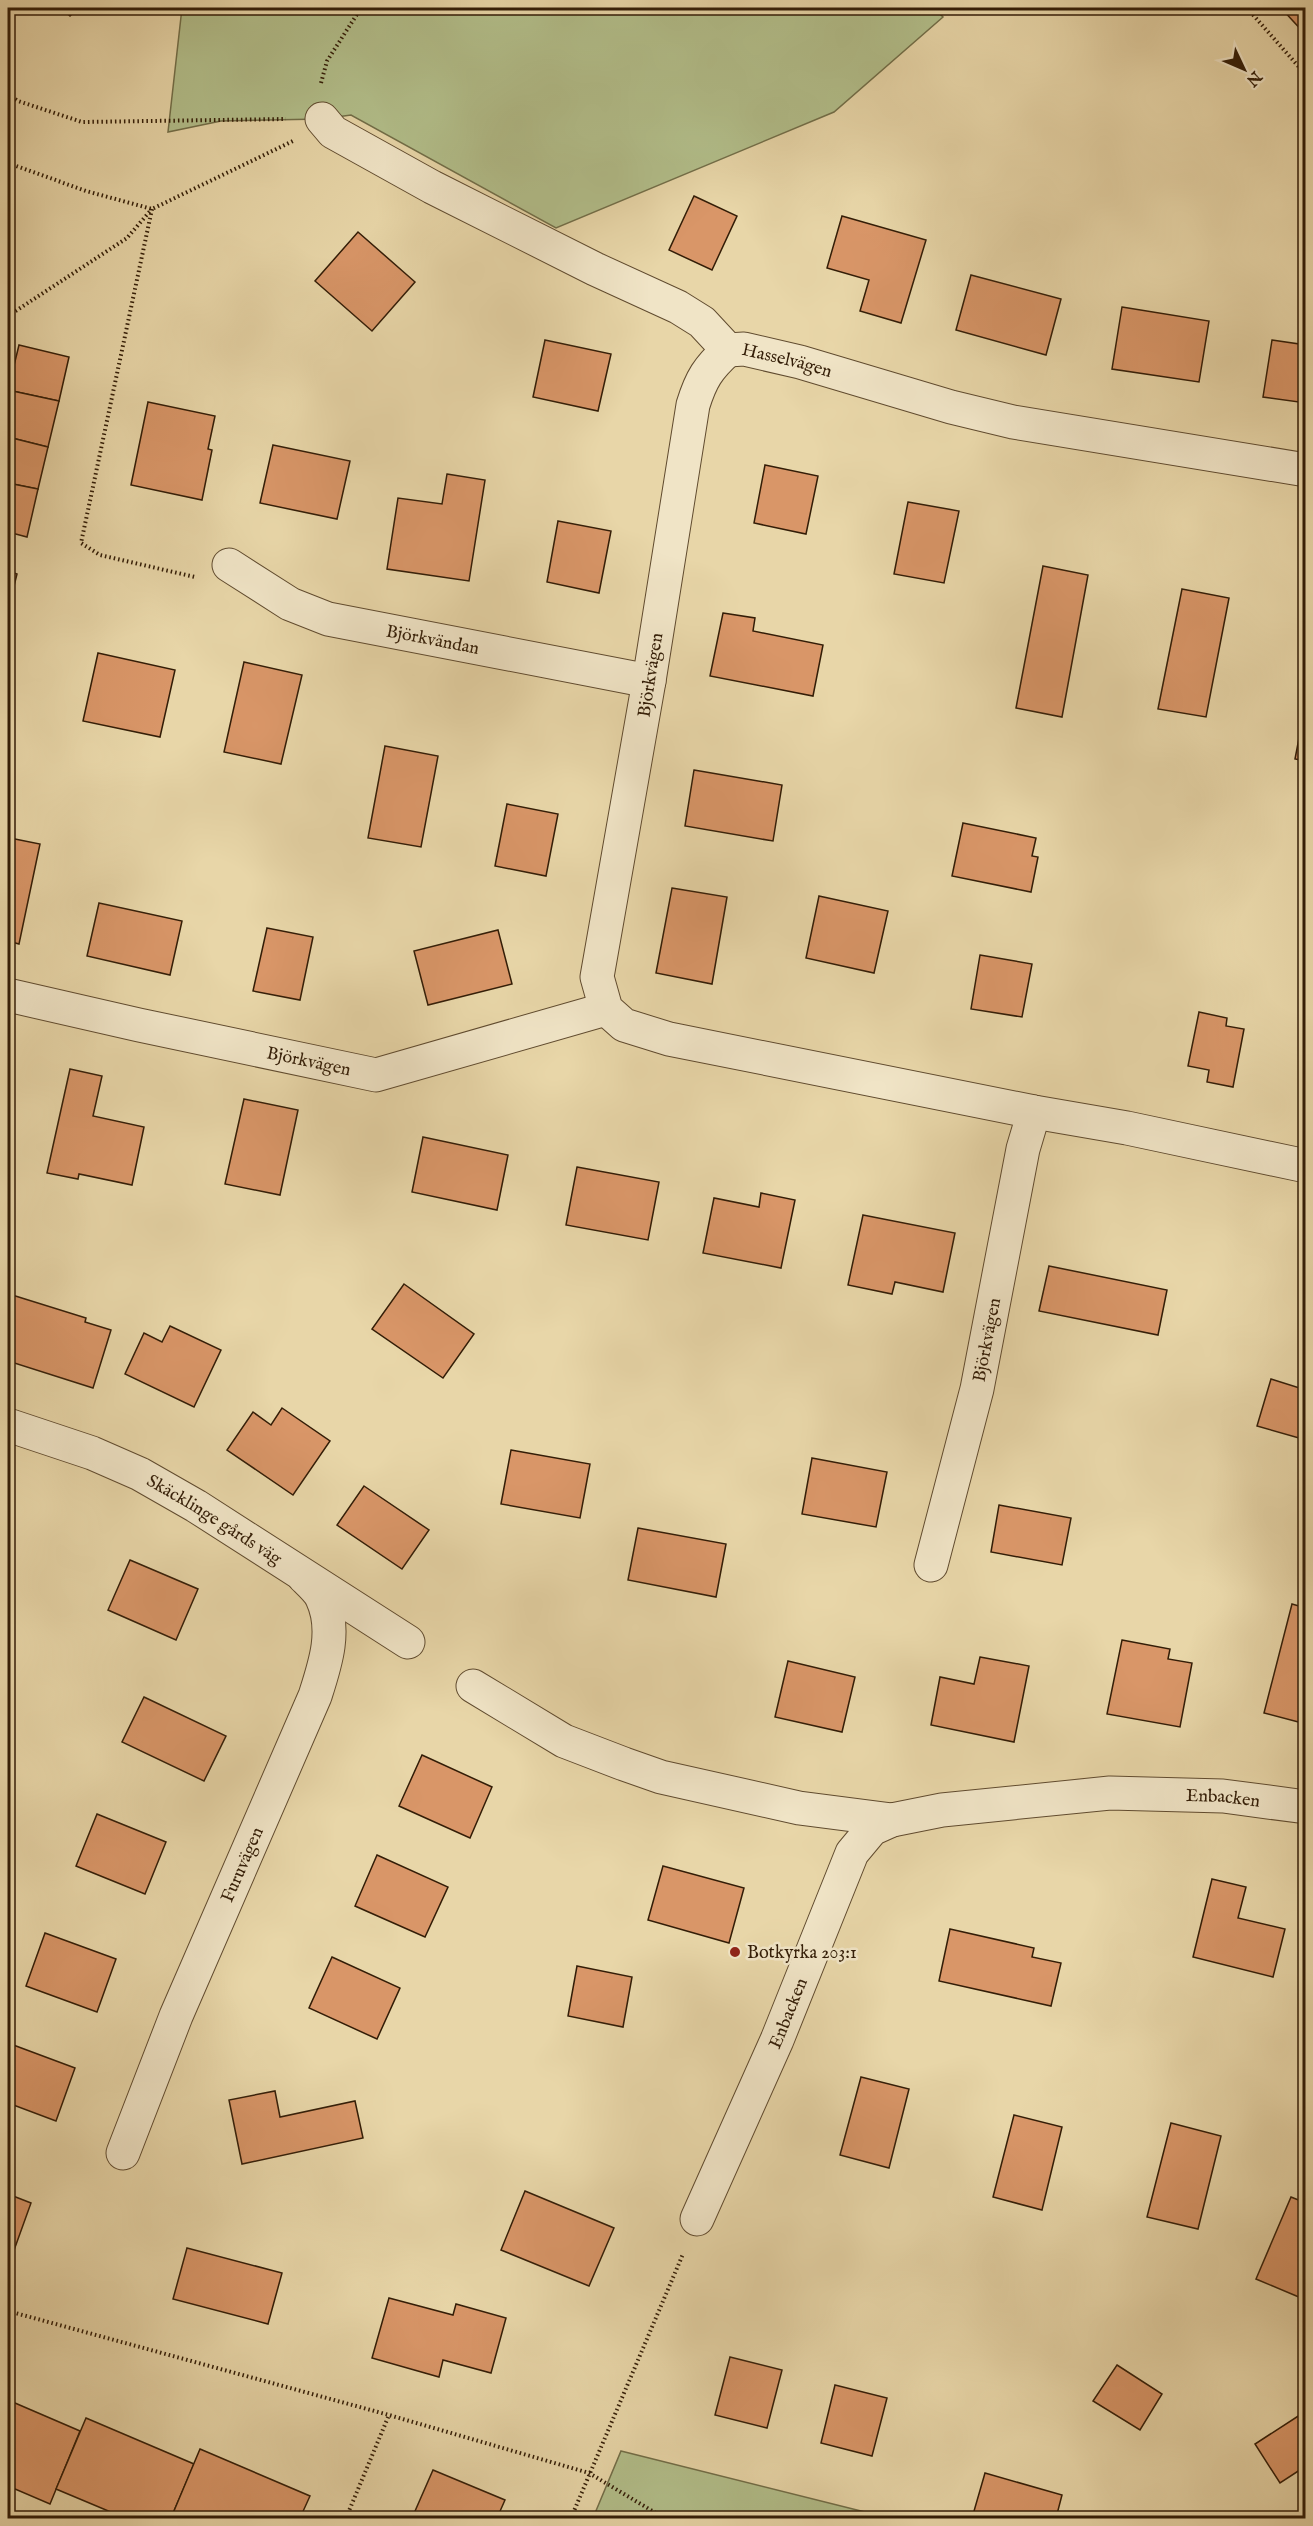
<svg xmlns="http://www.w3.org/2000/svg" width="1313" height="2526" font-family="'IM FELL English',serif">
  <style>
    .green { fill: #b2be8a; stroke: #726e48; stroke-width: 1.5 }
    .building { fill: #d99668; stroke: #331d07; stroke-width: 1.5 }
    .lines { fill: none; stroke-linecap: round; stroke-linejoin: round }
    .minor-casing { stroke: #604b2f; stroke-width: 35 }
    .path { stroke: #331d07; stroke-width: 4; stroke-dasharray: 1.5 3; stroke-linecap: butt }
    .minor { stroke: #f0e4c6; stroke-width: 33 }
    .poi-dot { fill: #8f2418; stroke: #f0e4c6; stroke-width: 2 }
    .labels { text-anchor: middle; stroke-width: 5; stroke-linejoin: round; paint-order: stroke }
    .street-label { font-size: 18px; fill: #331d07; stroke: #f0e4c6 }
    .poi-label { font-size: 18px; fill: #331d07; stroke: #f0e4c6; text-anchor: start }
  </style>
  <rect width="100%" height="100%" fill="#e8d6a8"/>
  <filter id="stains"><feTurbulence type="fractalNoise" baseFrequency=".00333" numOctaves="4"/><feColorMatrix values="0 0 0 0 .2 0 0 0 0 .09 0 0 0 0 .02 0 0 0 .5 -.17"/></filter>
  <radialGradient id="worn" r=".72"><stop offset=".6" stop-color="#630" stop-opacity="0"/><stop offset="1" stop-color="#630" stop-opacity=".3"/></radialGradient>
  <!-- green -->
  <g class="green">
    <polygon points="182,8 934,8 943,17 834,112 556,228 351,115 322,119 221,121 168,132"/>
    <polygon points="621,2451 889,2518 593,2518"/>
  </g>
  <!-- building -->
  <g class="building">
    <polygon points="61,8 78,8 70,16"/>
    <polygon points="1281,8 1306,8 1306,35"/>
    <polygon points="694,196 737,216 712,270 669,250"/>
    <polygon points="842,216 926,240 901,323 860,311 869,280 827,268"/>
    <polygon points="358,232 415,282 372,331 315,281"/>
    <polygon points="971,275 1061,299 1046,355 956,330"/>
    <polygon points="1122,307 1209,321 1199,382 1112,369"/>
    <polygon points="545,340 611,354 598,411 533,397"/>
    <polygon points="1272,340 1306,345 1306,403 1263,397"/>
    <polygon points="19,345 69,357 59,401 8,390"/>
    <polygon points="8,390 59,401 48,447 8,437"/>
    <polygon points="148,402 215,416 208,449 212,450 202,500 131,485"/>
    <polygon points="8,437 48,447 38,489 8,483"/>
    <polygon points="273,445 350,461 337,519 260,503"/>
    <polygon points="765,465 818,476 806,534 754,523"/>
    <polygon points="447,474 485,480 469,581 387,569 398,498 442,504"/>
    <polygon points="8,483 38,489 27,537 8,532"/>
    <polygon points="908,502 959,511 944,583 894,574"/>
    <polygon points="558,521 611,531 599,593 547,582"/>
    <polygon points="1043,566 1088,575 1062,717 1016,708"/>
    <polygon points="8,571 17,574 8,610"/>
    <polygon points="1182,589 1229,598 1206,717 1158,709"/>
    <polygon points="723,613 755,618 753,631 823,645 813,696 710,676"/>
    <polygon points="98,653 175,670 160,737 83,721"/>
    <polygon points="244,662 302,675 281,764 224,752"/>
    <polygon points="1306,702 1306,761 1295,759"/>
    <polygon points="385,746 438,756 421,847 368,838"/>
    <polygon points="694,770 782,785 773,841 685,826"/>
    <polygon points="507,804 558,814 546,876 495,866"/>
    <polygon points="963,823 1036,838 1032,856 1038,857 1031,892 952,876"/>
    <polygon points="10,838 40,844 19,944 8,941 8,853"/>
    <polygon points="672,888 727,897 712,984 656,973"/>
    <polygon points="819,896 888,911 874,973 806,958"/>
    <polygon points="99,903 182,921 170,975 87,956"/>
    <polygon points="267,928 313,937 300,1000 253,991"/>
    <polygon points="498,930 512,984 428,1005 414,951"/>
    <polygon points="980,955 1032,964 1022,1017 971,1009"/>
    <polygon points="1199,1012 1227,1018 1226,1026 1244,1029 1233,1087 1207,1082 1209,1070 1188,1066"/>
    <polygon points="70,1069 102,1076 93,1116 144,1127 132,1185 79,1174 78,1179 47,1173"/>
    <polygon points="244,1099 298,1110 280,1195 225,1184"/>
    <polygon points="423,1137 508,1155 497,1210 412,1192"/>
    <polygon points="577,1167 659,1182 648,1240 566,1225"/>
    <polygon points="761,1193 795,1200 781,1268 703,1253 714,1198 759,1207"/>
    <polygon points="863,1215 955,1233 943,1292 895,1282 892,1294 848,1285"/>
    <polygon points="1049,1266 1167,1290 1158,1335 1039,1311"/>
    <polygon points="404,1284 474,1334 443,1378 372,1329"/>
    <polygon points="9,1294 86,1318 85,1322 111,1330 93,1388 8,1361"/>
    <polygon points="170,1326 221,1350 194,1407 125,1374 144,1333 162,1342"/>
    <polygon points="1271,1379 1306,1390 1306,1440 1257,1426"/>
    <polygon points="282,1408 330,1441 293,1495 227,1450 253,1412 271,1425"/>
    <polygon points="511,1450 590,1464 580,1518 501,1504"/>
    <polygon points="812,1458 887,1472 876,1527 802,1514"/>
    <polygon points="364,1486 429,1530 402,1569 337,1525"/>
    <polygon points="999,1505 1071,1518 1062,1565 991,1552"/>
    <polygon points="638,1528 726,1544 716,1597 628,1580"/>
    <polygon points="130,1560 198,1589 176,1640 108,1610"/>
    <polygon points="1292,1604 1306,1608 1306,1724 1264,1713"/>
    <polygon points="1122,1640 1170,1649 1168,1659 1192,1663 1180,1727 1107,1714"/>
    <polygon points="980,1657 1029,1666 1014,1742 931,1725 940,1677 974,1684"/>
    <polygon points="788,1661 855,1677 842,1732 775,1717"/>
    <polygon points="144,1697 226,1736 204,1781 122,1742"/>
    <polygon points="422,1755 492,1787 470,1838 399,1806"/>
    <polygon points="97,1814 166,1842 145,1894 76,1866"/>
    <polygon points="377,1855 448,1887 425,1937 355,1906"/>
    <polygon points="663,1866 744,1888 729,1943 648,1920"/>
    <polygon points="1212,1879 1246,1887 1238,1918 1285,1929 1273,1977 1193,1957"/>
    <polygon points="950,1929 1034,1948 1032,1957 1061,1963 1051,2006 939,1981"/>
    <polygon points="45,1933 116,1959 97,2012 26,1986"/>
    <polygon points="332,1957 400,1988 377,2039 309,2008"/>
    <polygon points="577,1966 632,1977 623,2027 568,2016"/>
    <polygon points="8,2043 75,2068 56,2121 8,2103"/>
    <polygon points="861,2077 909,2089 889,2168 840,2155"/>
    <polygon points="275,2091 280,2117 355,2101 363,2138 242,2164 229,2100"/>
    <polygon points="1014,2115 1062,2127 1042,2210 993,2197"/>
    <polygon points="1171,2123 1221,2136 1198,2229 1147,2217"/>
    <polygon points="525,2191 614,2228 589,2286 501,2250"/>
    <polygon points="8,2194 31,2203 13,2253 8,2251"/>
    <polygon points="1291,2197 1306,2203 1306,2300 1256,2279"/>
    <polygon points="187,2248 282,2273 268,2324 173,2299"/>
    <polygon points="389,2298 453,2315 456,2304 506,2318 491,2373 443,2360 439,2377 372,2358"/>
    <polygon points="730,2357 782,2370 767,2428 715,2415"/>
    <polygon points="1117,2365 1162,2394 1140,2430 1093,2401"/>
    <polygon points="835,2385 887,2398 872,2456 821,2443"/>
    <polygon points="8,2400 80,2431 50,2504 8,2486"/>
    <polygon points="1306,2411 1306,2466 1280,2483 1255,2444"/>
    <polygon points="86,2418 194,2464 171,2518 125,2518 56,2489"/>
    <polygon points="200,2449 310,2496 300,2518 171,2518"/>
    <polygon points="433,2470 505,2500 497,2518 412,2518"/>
    <polygon points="985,2473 1062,2495 1056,2518 972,2518"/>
  </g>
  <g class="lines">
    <defs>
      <g id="minor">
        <path id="s1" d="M 322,119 L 333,132 L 432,187 L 595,269 L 678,307 L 702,322 L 728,350 L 744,349 L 800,362 L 951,407 L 1013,422 L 1306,470"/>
        <path d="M 728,350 C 708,368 701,379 693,405 L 649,681 L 597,977 L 606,1009 L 624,1025 L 669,1039 L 1034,1112 L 1127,1128 L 1306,1166"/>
        <path id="s2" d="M 229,565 L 290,604 L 328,619 L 649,681"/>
        <path id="s3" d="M 8,995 L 139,1025 L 376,1075 L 606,1009"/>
        <path id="s4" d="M 8,1425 L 92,1453 L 140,1474 L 196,1506 L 408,1642"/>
        <path id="s5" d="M 931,1565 L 977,1389 L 1023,1149 L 1034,1112"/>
        <path id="s6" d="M 473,1686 L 564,1741 L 624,1764 L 661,1777 L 799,1808 L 892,1820 L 942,1810 L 1110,1793 L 1223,1796 L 1306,1807"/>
        <path id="s7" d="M 123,2153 L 176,2016 L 315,1696 C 325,1665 337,1630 322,1598 C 319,1591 310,1583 304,1577"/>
        <path id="s8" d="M 697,2219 L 777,2040 L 852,1853 L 872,1829 L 892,1820"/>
      </g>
    </defs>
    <!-- minor casing -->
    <use href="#minor" class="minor-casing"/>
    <!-- path -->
    <g class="path">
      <polyline points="1247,8 1306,75"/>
      <polyline points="321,83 327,61 361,8"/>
      <polyline points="8,94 18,101 82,122 286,119"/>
      <polyline points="8,163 86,191 152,209 293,141"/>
      <polyline points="152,209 81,543 100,555 195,577"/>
      <polyline points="8,316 127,238 151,210"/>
      <polyline points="8,2311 389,2415 589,2473 664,2518"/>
      <polyline points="346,2518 389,2415"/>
      <polyline points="571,2518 683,2254"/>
    </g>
    <!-- minor -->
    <use href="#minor" class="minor"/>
  </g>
  <!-- markers -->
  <circle class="poi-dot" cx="735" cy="1952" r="6"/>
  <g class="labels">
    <!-- street labels -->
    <g class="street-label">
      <text dy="6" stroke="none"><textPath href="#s1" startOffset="531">Hasselvägen</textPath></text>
      <text dy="6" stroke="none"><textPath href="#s2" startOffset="220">Björkvändan</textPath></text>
      <text transform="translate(650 675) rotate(-81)" y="6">Björkvägen</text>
      <text dy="6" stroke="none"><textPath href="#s3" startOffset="308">Björkvägen</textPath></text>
      <text dy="6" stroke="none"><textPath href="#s5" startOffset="232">Björkvägen</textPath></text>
      <text dy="6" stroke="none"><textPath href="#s4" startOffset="228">Skäcklinge gårds väg</textPath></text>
      <text dy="6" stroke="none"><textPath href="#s6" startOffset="778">Enbacken</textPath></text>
      <text dy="6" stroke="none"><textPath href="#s7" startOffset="312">Furuvägen</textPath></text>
      <text dy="6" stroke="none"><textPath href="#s8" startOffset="225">Enbacken</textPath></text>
    </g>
    <!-- poi labels -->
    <g class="poi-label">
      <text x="747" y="1958">Botkyrka 203:1</text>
    </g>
  </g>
  <!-- margin -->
  <rect width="1313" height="2526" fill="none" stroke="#e8d6a8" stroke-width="30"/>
  <rect x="9" y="9" width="1295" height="2508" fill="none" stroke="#331d07" stroke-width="3"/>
  <rect x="15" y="15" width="1283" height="2496" fill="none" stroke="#331d07" stroke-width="1.5"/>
  <!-- north arrow -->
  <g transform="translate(1244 69) rotate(134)" stroke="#f0e4c6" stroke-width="4.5" paint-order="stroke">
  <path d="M0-4.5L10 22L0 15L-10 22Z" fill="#331d07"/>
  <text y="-9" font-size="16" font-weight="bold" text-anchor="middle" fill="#331d07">N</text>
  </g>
  <rect width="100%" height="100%" filter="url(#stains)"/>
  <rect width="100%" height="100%" fill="url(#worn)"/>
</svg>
